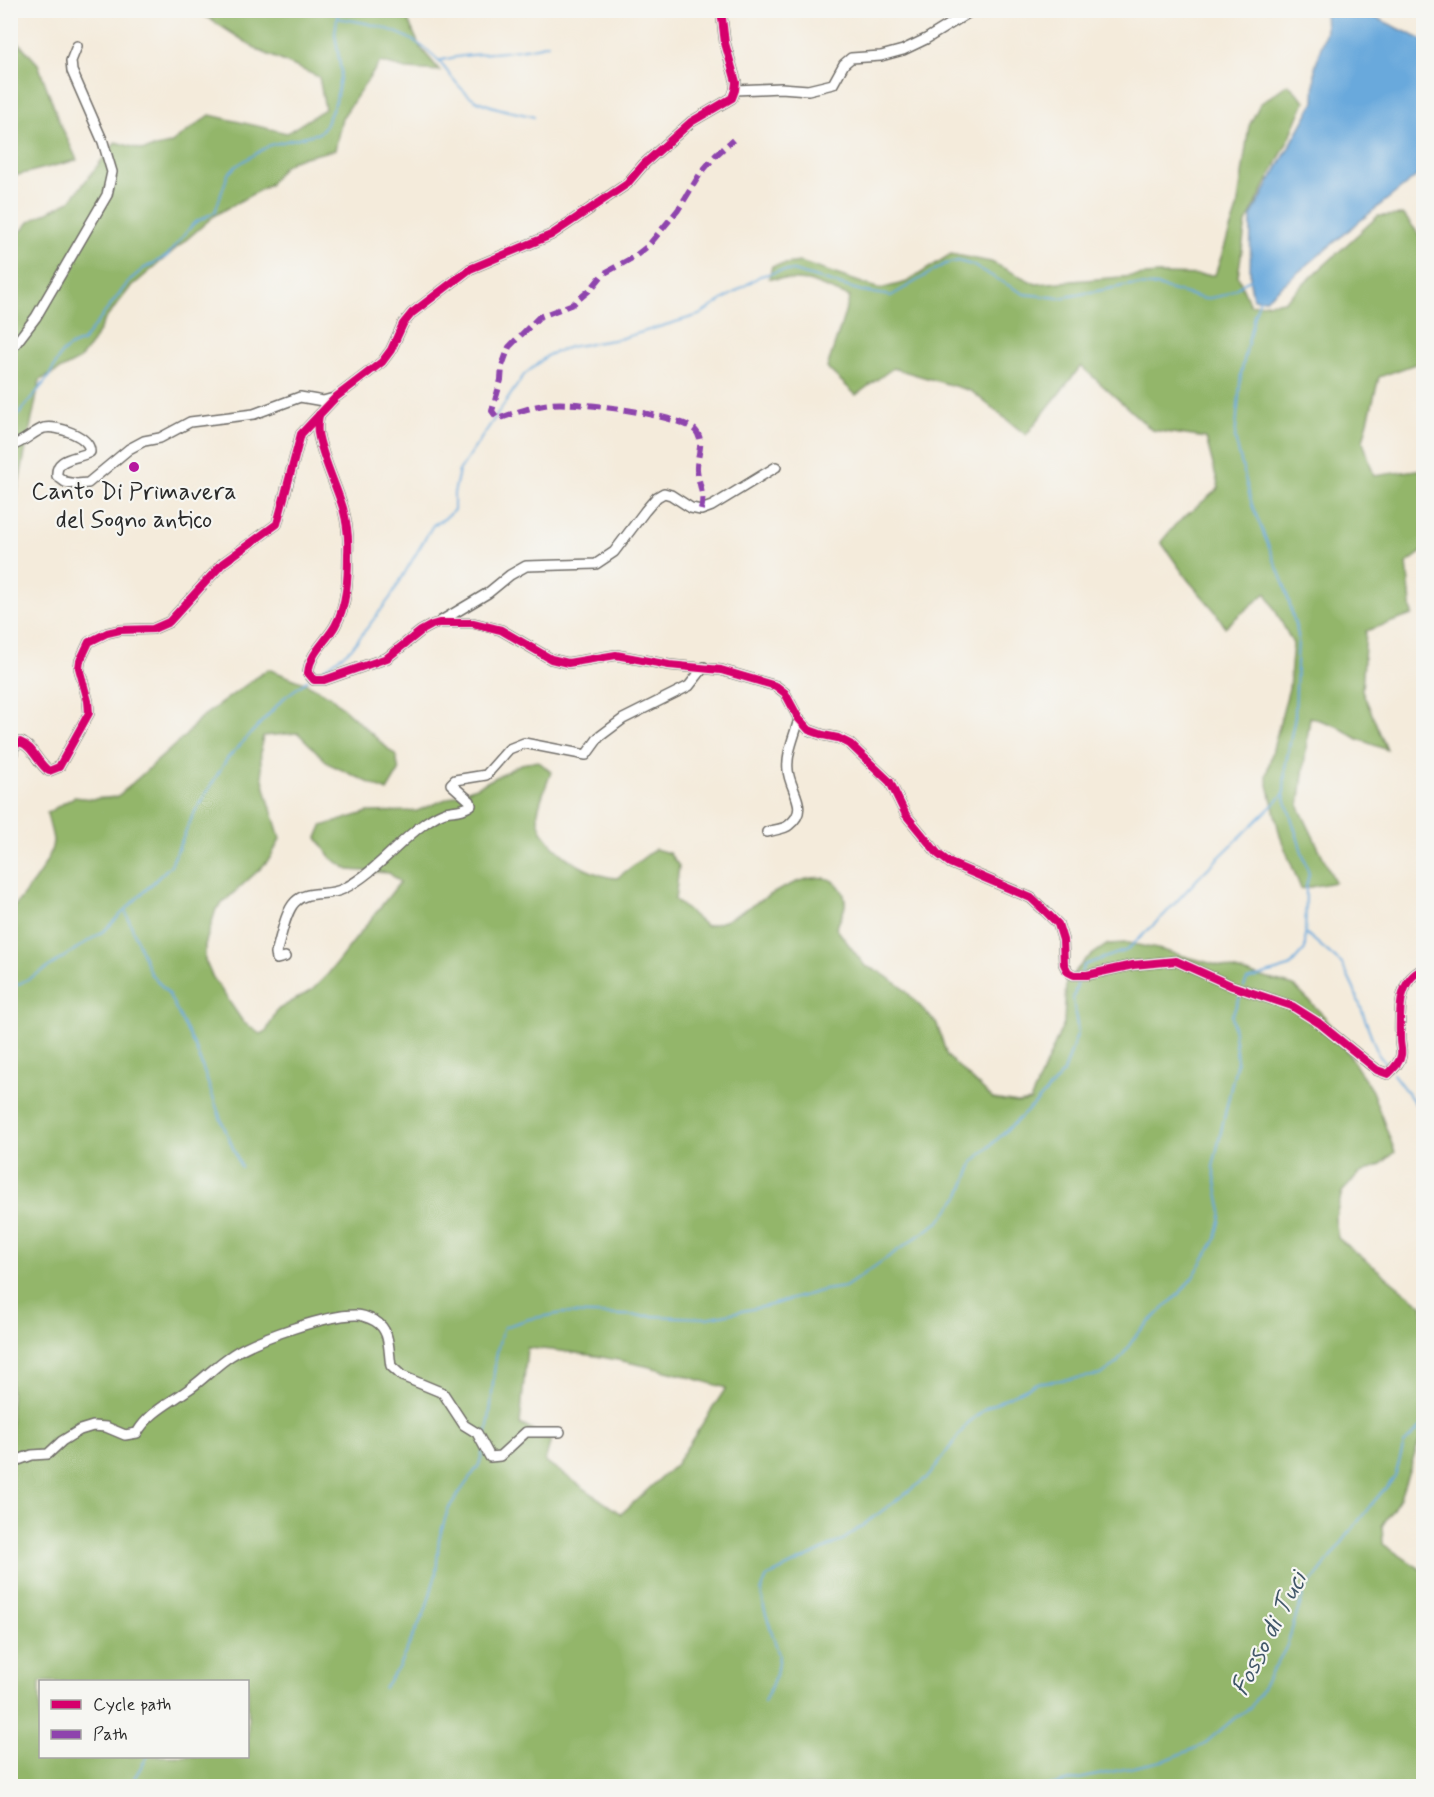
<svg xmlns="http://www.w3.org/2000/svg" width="1434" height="1797" font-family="Mynerve,sans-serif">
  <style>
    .forest { fill: #93b66a; stroke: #5f704a; stroke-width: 1.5; fill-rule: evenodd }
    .water { fill: #69a9dc; stroke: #4a6a84; stroke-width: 1.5 }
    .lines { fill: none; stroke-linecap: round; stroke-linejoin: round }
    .stream { stroke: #69a9dc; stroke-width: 2 }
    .minor-casing { stroke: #716e69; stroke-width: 12 }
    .minor { stroke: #fff; stroke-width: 9 }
    .quiet { stroke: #8e44ad; stroke-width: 6; stroke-dasharray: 12 6; stroke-linecap: butt }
    .cycleway-casing { stroke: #f6f6f2; stroke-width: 11 }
    .cycleway { stroke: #d6006c; stroke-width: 8 }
    .poi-dot { fill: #b5179e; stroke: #f6f6f2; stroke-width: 2 }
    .labels { text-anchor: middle; stroke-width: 4.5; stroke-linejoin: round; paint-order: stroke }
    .poi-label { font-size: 24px; fill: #2b2b2b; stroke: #f6f6f2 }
    .water-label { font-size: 26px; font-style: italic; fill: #415769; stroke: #f6f6f2 }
  </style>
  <rect width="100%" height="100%" fill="#f6f6f2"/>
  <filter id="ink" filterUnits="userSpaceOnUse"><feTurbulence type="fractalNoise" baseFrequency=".0167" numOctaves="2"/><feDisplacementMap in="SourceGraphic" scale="12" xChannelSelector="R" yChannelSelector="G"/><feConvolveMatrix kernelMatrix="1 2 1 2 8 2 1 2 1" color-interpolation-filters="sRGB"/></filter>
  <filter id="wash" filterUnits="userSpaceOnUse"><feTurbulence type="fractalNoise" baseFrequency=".008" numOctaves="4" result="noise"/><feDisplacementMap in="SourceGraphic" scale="24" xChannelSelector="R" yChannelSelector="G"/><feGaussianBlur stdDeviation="1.35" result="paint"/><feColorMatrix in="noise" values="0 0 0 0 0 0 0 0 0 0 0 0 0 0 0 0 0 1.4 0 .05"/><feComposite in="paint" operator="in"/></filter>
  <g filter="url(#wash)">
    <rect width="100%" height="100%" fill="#f4ebdb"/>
    <!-- forest -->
    <g class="forest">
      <polygon points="197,11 404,11 420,47 440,71 406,69 380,62 342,118 335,150 296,159 283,167 269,185 215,215 130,288 104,321 93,342 79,360 40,380 17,492 11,503 11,243 30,221 70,201 116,142 143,150 170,144 210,115 287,133 325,109 319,77 260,51"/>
      <polygon points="11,34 38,64 59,121 77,160 18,175 11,174"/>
      <polygon points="1288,84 1305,101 1289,139 1246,223 1238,276 1250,305 1285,301 1378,216 1404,215 1423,240 1423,357 1421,362 1379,377 1363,441 1374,476 1423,469 1423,551 1407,563 1412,615 1366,631 1362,690 1387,750 1358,739 1337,726 1310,717 1299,807 1335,882 1301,889 1280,836 1266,776 1289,688 1293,644 1266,593 1225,627 1215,611 1188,580 1161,542 1175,525 1219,488 1206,438 1152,430 1081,366 1026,435 971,391 893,368 856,395 827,368 850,297 809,281 769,278 772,266 800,262 880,289 907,282 951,254 991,262 1036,284 1158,274 1215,275 1237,209 1249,126 1260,104"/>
      <path d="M 268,669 L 307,684 L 330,696 L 396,756 L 399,771 L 387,791 L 329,764 L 298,733 L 263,736 C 254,770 272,807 280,839 L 270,858 L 261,868 L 216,909 L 205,945 L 205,960 L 212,976 L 243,1022 L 260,1034 L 266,1032 L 277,1010 L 312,990 L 328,974 L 400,882 L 389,873 L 349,870 L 331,858 L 317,838 L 322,826 L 368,812 L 417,811 L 483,784 L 521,764 L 538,761 L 551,772 C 547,784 540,799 538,812 C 535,844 588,877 617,878 L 655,849 L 669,853 L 679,866 L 675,900 L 706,926 C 712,925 718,923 724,921 C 749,911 812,858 838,885 C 851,900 844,912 836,928 L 865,966 L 878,971 L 902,987 L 937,1024 L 947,1056 L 993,1099 L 1018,1103 L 1030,1101 L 1064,1023 L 1066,982 L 1086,959 L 1108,944 L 1128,943 L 1162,950 L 1294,986 L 1325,1017 L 1372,1091 L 1395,1152 L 1381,1164 L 1359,1174 L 1342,1192 L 1335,1219 L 1338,1238 L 1423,1306 L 1423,1438 L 1419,1442 L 1400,1498 L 1382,1526 L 1383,1544 L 1423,1571 L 1423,1786 L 11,1786 L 11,911 C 24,893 52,863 53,841 C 53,835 48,821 47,813 L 74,797 L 92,799 L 117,797 L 186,735 L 199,719 ZM 527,1348 C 595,1352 662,1368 726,1388 L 676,1464 L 621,1514 L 545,1461 L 551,1440 L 520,1424 ZM 40,1682 L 248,1682 L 248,1756 L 40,1756 Z"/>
    </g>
    <!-- water -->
    <polygon class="water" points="1325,11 1362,11 1423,40 1423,171 1360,221 1266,299 1253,299 1250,282 1251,216 1314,102 1315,68 1326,30"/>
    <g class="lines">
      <!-- stream -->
      <g class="stream">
        <path d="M 337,18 C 373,23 412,32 438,60 C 450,74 460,91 476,100 C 493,109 516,112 534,117"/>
        <path d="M 438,61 C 474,51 512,55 548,44"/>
        <polyline points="10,421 19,414 48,378 61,354 69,347 83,341 130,280 143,269 167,256 194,223 215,212 228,174 236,166 270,145 319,133 325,126 336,101 341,71 335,34 338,10"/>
        <polyline points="313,677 351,649 390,598 433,525 444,519 454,510 454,493 459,471 524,375 548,355 569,347 619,339 699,315 760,276 780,271 793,271 862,291 891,296 945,264 958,261 972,265 1024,294 1060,298 1129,285 1157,286 1205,299 1225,295 1251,279"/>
        <polyline points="125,910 150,973 168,993 196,1049 220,1117 241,1167"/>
        <polyline points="1307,934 1342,964 1354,989 1378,1054 1390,1069"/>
        <polyline points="1081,973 1084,965 1127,950 1164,915 1202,874 1284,794 1285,768 1295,716 1298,635 1285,587 1252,505 1235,438 1241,374 1254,315 1261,297"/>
        <polyline points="1244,987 1247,980 1289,967 1305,949 1306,887 1309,874 1284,795"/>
        <polyline points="10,989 44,970 105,930 171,865 193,815 227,759 285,697 308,680"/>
        <polyline points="1393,1074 1424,1115"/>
        <path d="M 485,1441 C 495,1403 490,1363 504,1327 L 529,1319 L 563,1313 L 707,1318 L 767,1306 L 824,1290 L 845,1287 L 940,1221 L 960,1195 L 974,1161 L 1038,1101 L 1064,1072 L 1078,1032 L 1073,999 L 1079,978"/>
        <polyline points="384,1688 398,1668 426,1609 436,1574 439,1539 448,1509 479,1465 483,1450"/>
        <polyline points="764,1702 776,1675 779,1655 764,1608 761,1591 767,1577 843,1540 929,1476 967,1424 986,1408 1037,1383 1101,1375 1117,1363 1137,1334 1180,1293 1193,1277 1216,1239 1222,1212 1213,1167 1237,1061 1232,1015 1242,993"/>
        <polyline points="129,1786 148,1756"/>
        <polyline points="1047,1786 1166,1760 1203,1745 1236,1717 1251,1707 1286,1648 1304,1592 1370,1506 1395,1477 1404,1444 1424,1424"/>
      </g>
    </g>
  </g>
  <g filter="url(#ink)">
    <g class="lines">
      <defs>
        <g id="minor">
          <polyline points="735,90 781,88 808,90 833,84 844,64 851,58 881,56 903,50 926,39 973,10"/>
          <polyline points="10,351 36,317 107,195 112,172 103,142 72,71 71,61 77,46"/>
          <path d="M 319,415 C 318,421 317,428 318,433 C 322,457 336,485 343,508 C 347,523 349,538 348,554 C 348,578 347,605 335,626 C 325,643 310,653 308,673 L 314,680 L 324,680 L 387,658 L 421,631 L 432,625 L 439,623 L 473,623 L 501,630 L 551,659 L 568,663 L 616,655 L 669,665 L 721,670 L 776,686 L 785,693 L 799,719 L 809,730 L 823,735 L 838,738 L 850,744 L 890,782 L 906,815 L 938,854 L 950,863 L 1031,898 L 1045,911 L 1058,924 L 1063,940 L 1064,964 L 1068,972 L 1074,975 L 1087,975 L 1133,965 L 1176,961 L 1232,986 L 1292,1006 L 1319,1023 L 1377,1070 L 1388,1074 C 1393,1069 1400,1063 1401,1055 C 1402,1050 1400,1045 1400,1040 C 1400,1016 1396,980 1424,969"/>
          <path d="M 10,446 C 24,443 32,432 44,428 C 57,425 90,436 90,452 C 77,459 55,457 57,476 L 65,482 L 76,484 L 88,483 L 129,449 L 144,441 L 160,438 L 190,422 L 254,414 L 300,397 L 323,401 L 334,398"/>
          <polyline points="441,621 488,593 510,575 526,566 596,564 614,552 645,511 657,497 664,493 671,495 691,508 701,510 712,506 776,467"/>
          <path d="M 10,766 L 14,746 L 20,742 C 34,747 37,763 49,771 L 59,767 L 89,713 L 88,701 L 79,668 L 80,661 L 89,642 L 107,633 L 120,630 L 153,629 L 169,622 L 223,563 L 277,524 L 301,434 L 336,397 L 382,362 L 391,350 L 403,324 L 412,313 L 470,269 L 551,235 L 627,184 L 644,164 L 691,122 L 732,98 L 735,90 L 736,82 L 725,43 L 721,10"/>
          <path d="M 767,832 C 773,830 785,829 789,825 C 811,808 789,790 788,770 C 786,753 795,735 799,719"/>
          <path d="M 285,957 L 277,959 L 276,953 C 281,938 285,912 295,902 C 308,889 328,897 343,889 C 375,873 396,844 425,823 C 431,819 438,814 445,812 C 455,810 463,811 471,805 L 470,801 L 451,784 L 455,780 L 486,775 L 509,749 L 524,743 L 586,755 L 599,737 L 623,719 L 689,686 L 704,667"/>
          <path d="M 10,1463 L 32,1455 L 48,1454 L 62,1441 L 80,1430 L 93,1426 L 106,1427 L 125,1435 L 137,1433 C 149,1412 170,1403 189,1389 C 204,1379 216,1365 232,1355 C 256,1339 328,1314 357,1315 C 362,1315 371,1319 375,1321 C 391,1330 388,1350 391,1366 L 402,1376 L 443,1393 L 464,1425 L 477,1433 L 490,1457 L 500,1456 L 526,1432 L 560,1432"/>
        </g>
      </defs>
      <!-- minor casing -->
      <use href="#minor" class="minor-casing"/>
      <!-- minor -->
      <use href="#minor" class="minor"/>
      <!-- quiet -->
      <path class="quiet" d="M 701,510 C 705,495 699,485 697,470 C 696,457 706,441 695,430 C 677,414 576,401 551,404 C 532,406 515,413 498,419 L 492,411 L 501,380 L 502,366 L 509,347 L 539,317 L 573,304 L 592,288 L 603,274 L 634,257 L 648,246 L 678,210 L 700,174 L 716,155 L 733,140"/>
      <defs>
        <g id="cycleway">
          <path d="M 319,415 C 318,421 317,428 318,433 C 322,457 336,485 343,508 C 347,523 349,538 348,554 C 348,578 347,605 335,626 C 325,643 310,653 308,673 L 314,680 L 324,680 L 387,658 L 421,631 L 432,625 L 439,623 L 473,623 L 501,630 L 551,659 L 568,663 L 616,655 L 669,665 L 721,670 L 776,686 L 785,693 L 799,719 L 809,730 L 823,735 L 838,738 L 850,744 L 890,782 L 906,815 L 938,854 L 950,863 L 1031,898 L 1045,911 L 1058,924 L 1063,940 L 1064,964 L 1068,972 L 1074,975 L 1087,975 L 1133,965 L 1176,961 L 1232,986 L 1292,1006 L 1319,1023 L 1377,1070 L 1388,1074 C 1393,1069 1400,1063 1401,1055 C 1402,1050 1400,1045 1400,1040 C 1400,1016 1396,980 1424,969"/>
          <path d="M 10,766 L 14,746 L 20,742 C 34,747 37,763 49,771 L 59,767 L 89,713 L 88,701 L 79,668 L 80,661 L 89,642 L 107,633 L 120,630 L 153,629 L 169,622 L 223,563 L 277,524 L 301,434 L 336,397 L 382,362 L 391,350 L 403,324 L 412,313 L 470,269 L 551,235 L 627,184 L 644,164 L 691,122 L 732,98 L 735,90 L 736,82 L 725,43 L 721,10"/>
        </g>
      </defs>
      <!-- cycleway casing -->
      <use href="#cycleway" class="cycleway-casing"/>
      <!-- cycleway -->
      <use href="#cycleway" class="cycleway"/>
    </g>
  </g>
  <!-- markers -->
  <circle class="poi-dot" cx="134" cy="467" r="6"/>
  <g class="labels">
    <!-- poi labels -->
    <g class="poi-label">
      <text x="134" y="499">Canto Di Primavera<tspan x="134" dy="28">del Sogno antico</tspan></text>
    </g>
    <!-- water labels -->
    <g class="water-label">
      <text transform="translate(1268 1633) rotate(-63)" y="9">Fosso di Tuci</text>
    </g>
  </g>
  <!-- margin -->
  <rect width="1434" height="1797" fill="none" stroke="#f6f6f2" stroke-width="36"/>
  <!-- legend -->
  <rect x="39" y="1680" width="210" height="78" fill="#f6f6f2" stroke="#a5a5a2" stroke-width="1.5"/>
  <rect x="51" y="1700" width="30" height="9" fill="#d6006c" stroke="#a5a5a2" stroke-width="1.5"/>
  <text x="93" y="1710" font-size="18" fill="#2b2b2b">Cycle path</text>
  <rect x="51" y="1730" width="30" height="9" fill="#8e44ad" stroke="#a5a5a2" stroke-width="1.5"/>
  <text x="93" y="1740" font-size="18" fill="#2b2b2b">Path</text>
</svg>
